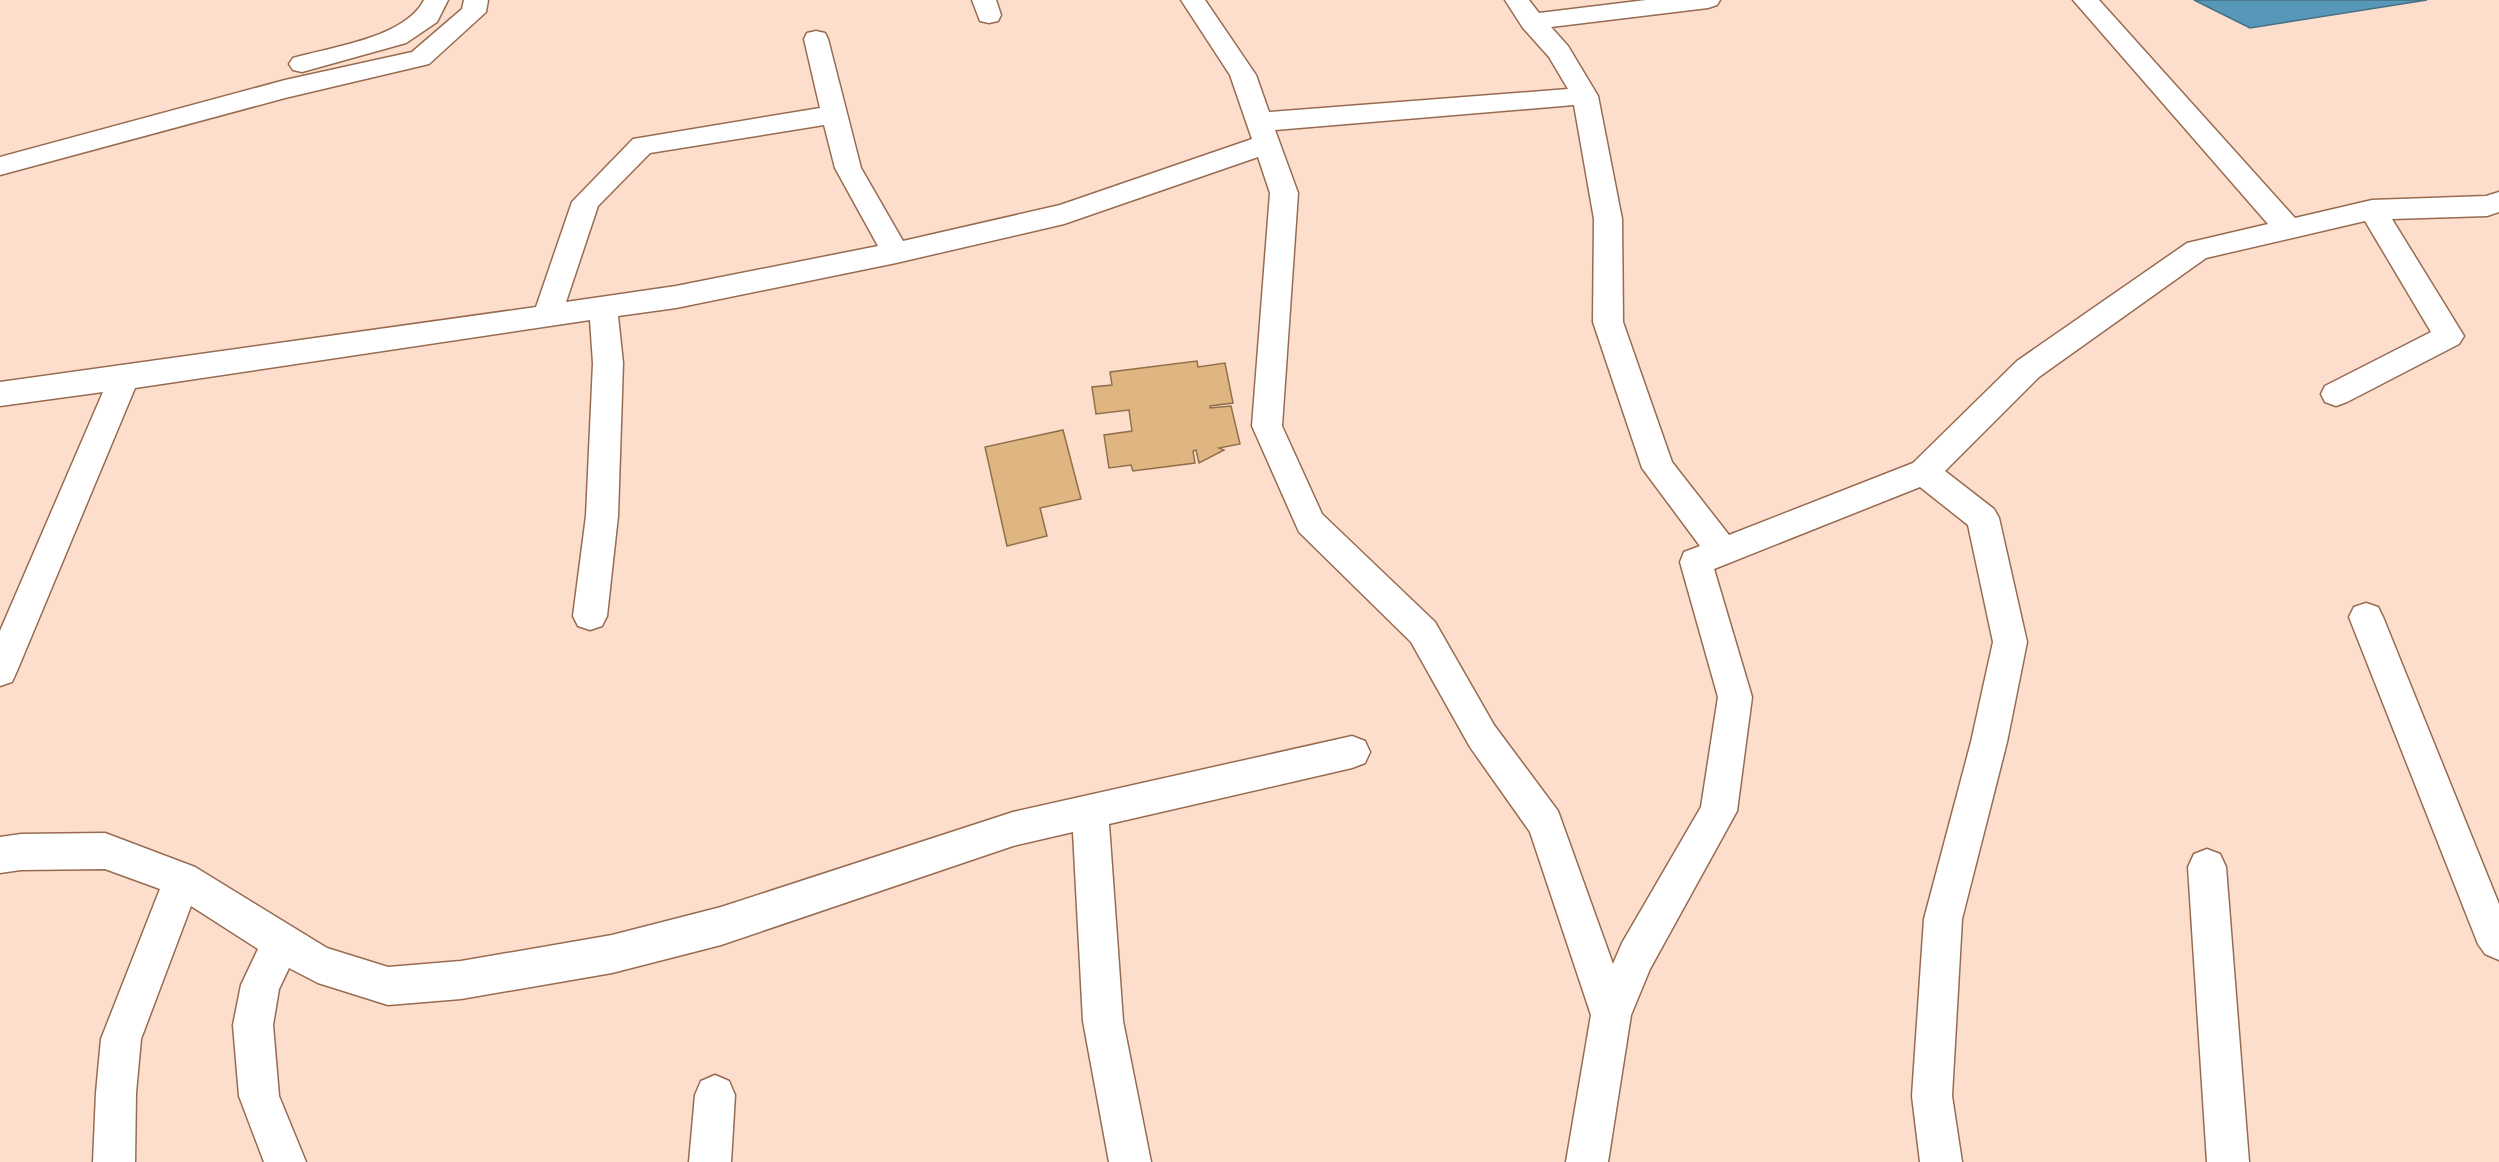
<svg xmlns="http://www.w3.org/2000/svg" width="2499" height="1162" font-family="'Fira Sans',sans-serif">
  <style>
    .water { fill: #5798b8; stroke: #487083; stroke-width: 1.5 }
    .building { fill: #dfb582; stroke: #917048; stroke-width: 1.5 }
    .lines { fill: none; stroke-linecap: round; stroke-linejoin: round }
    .street-casing { stroke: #986b50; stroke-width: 3 }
    .street { fill: #fff; fill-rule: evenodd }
  </style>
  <rect width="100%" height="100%" fill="#fddecd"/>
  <!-- water -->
  <polygon class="water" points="2194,0 2427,0 2250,28"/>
  <!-- building -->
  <g class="building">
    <polygon points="1197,361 1198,367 1225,363 1233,403 1210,406 1210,408 1231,406 1240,444 1219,448 1224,450 1199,463 1196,450 1193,451 1195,463 1133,471 1131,465 1109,468 1104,435 1132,431 1129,410 1096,414 1092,387 1112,385 1110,372"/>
    <polygon points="1063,430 1081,499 1040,508 1047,536 1007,546 985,447"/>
  </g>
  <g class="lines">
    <defs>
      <g id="street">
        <path d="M 424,0 L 448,0 L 437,22 L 406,43 L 302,72 L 293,70 L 289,64 L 293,58 C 331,47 405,38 424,0 Z"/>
        <polygon points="464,0 488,0 486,12 429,64 285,98 0,175 0,157 285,80 412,52 462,9"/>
        <polygon points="972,0 996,0 1001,15 998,21 989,23 980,21"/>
        <path d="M 1181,0 L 1205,0 L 1256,75 L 1269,112 L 1568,89 L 1549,57 L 1523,28 L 1505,0 L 1529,0 L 1539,13 L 1646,0 L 1720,0 L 1717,5 L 1708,8 L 1551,27 L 1568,46 L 1598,96 L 1622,219 L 1623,322 L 1672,462 L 1729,535 L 1913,463 L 2017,361 L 2187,243 L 2268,224 L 2073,0 L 2099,0 L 2295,218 L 2372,200 L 2486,196 L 2499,192 L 2499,212 L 2487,216 L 2392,219 L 2464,336 L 2459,344 L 2347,402 L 2336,406 L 2325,402 L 2321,394 L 2325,386 L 2431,332 L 2365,221 L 2206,258 L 2039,377 L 1945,471 L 1994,509 L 1999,518 L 2027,642 L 2007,742 L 1962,919 L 1952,1096 L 1962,1162 L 1920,1162 L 1912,1096 L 1924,919 L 1971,742 L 1993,642 L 1968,525 L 1920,487 L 1714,569 L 1752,697 L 1737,811 L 1650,969 L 1631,1015 L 1608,1162 L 1566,1162 L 1591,1015 L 1530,832 L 1470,747 L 1411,642 L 1299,532 L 1252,426 L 1270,193 L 1258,157 L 1064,224 L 896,263 L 676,308 L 618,316 L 623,363 L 618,516 L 607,616 L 602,626 L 590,630 L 578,626 L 573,616 L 586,516 L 593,363 L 590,320 L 135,388 L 17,671 L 12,682 L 0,686 L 0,631 L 103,392 L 0,406 L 0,382 L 536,307 L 572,202 L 633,139 L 820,108 L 804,39 L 807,33 L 816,31 L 825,33 L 828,39 L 861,168 L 903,241 L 1060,205 L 1252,139 L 1230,75 ZM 1574,105 L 1594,219 L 1593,322 L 1642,468 L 1700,546 L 1684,552 L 1680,562 L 1718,697 L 1701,807 L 1622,943 L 1613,964 L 1558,811 L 1494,725 L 1435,622 L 1322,514 L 1282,426 L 1298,193 L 1275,130 ZM 824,125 L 835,168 L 878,246 L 676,286 L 566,302 L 598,206 L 650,153 Z"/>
        <polygon points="2366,603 2378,607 2383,617 2499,904 2499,960 2485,954 2478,944 2349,617 2354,607"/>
        <polygon points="1352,736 1365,741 1370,752 1365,763 1352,768 1109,824 1123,1021 1151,1162 1109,1162 1083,1021 1073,832 1013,846 721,945 612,973 461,999 388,1005 318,983 289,968 279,989 273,1025 279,1096 306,1162 264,1162 239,1096 233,1025 241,985 258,949 191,906 141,1039 136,1093 135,1162 93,1162 96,1093 101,1039 160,889 105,869 21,870 0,873 0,837 21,834 105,833 195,867 327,948 388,967 461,961 612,935 721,907 1013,812"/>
        <polygon points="2207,849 2220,854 2226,867 2249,1162 2207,1162 2188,867 2194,854"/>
        <polygon points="715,1075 729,1081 735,1095 731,1162 689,1162 695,1095 701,1081"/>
      </g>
    </defs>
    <!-- street casing -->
    <use href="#street" class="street-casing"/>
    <!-- street -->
    <use href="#street" class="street"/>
  </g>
</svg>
